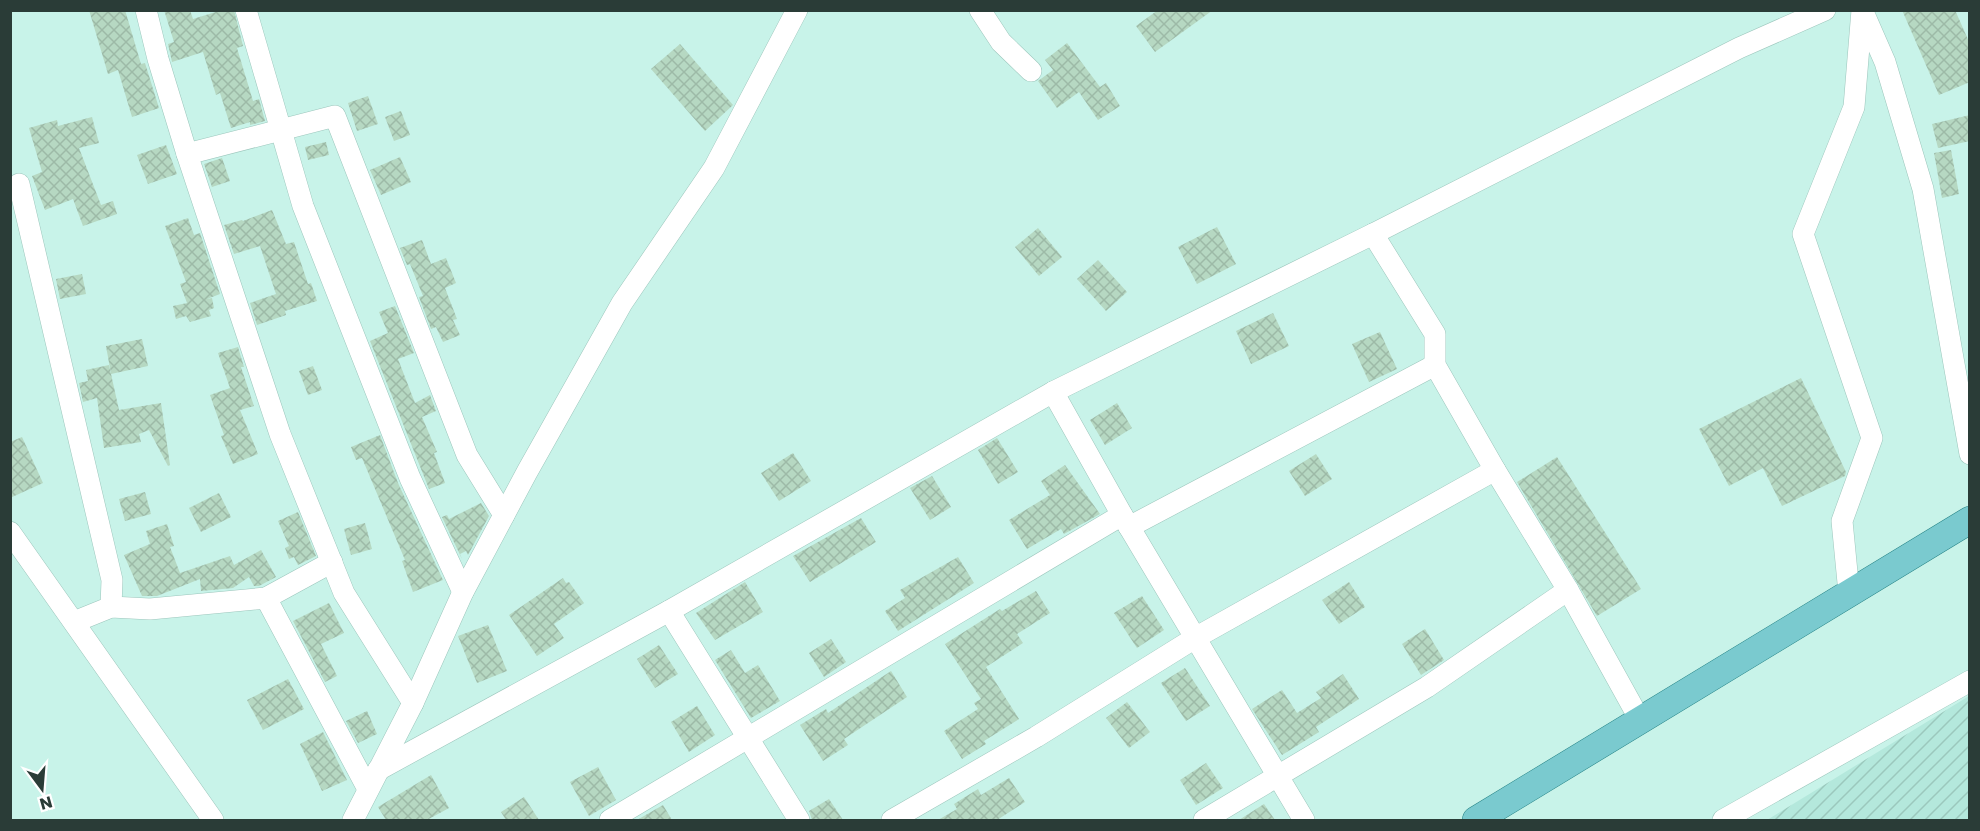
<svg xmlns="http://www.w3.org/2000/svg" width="1980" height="831" font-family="Poppins,sans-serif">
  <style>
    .industrial { fill: url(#industrial-furrows) }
    .building { fill: url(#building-cross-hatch) }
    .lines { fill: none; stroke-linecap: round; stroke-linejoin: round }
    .minor-casing { stroke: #9cc6bc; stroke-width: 22 }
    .major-casing { stroke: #258285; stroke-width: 28 }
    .minor { stroke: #fff; stroke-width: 21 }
    .major { stroke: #7acacf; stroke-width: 27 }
  </style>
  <defs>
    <pattern id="industrial-furrows" width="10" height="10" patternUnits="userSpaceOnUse" patternTransform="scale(1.5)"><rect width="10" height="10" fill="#b4e8dc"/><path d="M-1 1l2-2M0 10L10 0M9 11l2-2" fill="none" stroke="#9bc8bd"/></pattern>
    <pattern id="building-cross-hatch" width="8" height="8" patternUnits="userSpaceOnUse" patternTransform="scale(1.5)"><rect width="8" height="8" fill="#b6d8c2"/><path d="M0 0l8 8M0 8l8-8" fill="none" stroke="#9dbaa7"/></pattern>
  </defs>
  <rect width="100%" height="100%" fill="#c8f3e9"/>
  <!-- industrial -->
  <polygon class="industrial" points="1969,696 1969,820 1767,820"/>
  <!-- building -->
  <g class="building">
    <polygon points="89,10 125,10 141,64 145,63 159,108 132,117 118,70 108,74"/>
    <polygon points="164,10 190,10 193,19 222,10 234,10 243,46 237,48 253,101 259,99 265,121 250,125 250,122 231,128 220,93 216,95 203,52 172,62 168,44 174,42"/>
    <polygon points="1158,10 1213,10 1155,52 1136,26"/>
    <polygon points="1902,10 1955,10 1970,44 1970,82 1939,95"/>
    <polygon points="1067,43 1100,87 1106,83 1120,106 1098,120 1079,92 1057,108 1038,81 1053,70 1045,60"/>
    <polygon points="680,44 733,105 705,131 651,69"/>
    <polygon points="368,96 378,124 357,131 348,103"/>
    <polygon points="401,111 410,135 394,141 385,117"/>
    <polygon points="1970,115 1970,141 1938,148 1932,124"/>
    <polygon points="92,117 99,143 79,148 101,205 113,201 117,214 83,226 73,199 45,210 32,176 42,172 29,128 57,120 58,126"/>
    <polygon points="326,142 329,155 308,160 305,147"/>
    <polygon points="166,145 177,174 148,184 137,155"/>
    <polygon points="1951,150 1959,194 1942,198 1934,153"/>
    <polygon points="400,157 411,182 381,195 370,170"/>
    <polygon points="222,158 230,181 212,187 204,164"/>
    <polygon points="272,210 286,244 294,242 308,284 311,283 317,301 285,311 286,315 257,325 250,303 276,294 260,246 234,254 224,225 242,220 243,221"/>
    <polygon points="188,218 194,235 200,233 220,294 207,299 212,298 214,308 209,310 211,316 190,322 186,316 176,319 173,306 187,303 180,284 186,282 165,226"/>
    <polygon points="1217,227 1236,264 1197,284 1178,247"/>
    <polygon points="1038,228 1062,257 1039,276 1015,247"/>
    <polygon points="422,240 431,264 446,258 456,283 445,288 457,319 453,320 460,335 443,342 436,327 431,329 419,297 423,296 410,264 407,265 400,248"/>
    <polygon points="1098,260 1127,292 1106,311 1077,279"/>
    <polygon points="82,274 86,294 60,299 56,279"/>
    <polygon points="395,306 414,353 398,359 415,403 430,395 436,411 422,417 437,452 434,453 445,483 429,489 370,341 388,333 379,312"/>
    <polygon points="1273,313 1289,346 1251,364 1236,331"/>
    <polygon points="1380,332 1397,369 1369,382 1352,344"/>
    <polygon points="142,339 148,366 111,374 106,346"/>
    <polygon points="238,347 244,367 241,367 254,406 240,410 258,454 233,464 221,436 224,435 210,395 230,388 218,353"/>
    <polygon points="109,365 119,410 161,403 170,465 168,466 149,430 139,434 141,442 104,448 97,398 83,402 79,383 88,381 86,370"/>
    <polygon points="313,366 322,390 308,395 299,371"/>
    <polygon points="1801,378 1846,472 1845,476 1782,506 1763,468 1729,486 1699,429"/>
    <polygon points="1117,403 1132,428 1105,445 1090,420"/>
    <polygon points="380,435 398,483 443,580 413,592 402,561 405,560 362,458 356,460 351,447"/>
    <polygon points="22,437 43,483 10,498 10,442"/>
    <polygon points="997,438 1018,472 998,484 978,450"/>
    <polygon points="793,453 811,481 779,501 761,473"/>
    <polygon points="1316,454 1332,479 1305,496 1289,471"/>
    <polygon points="1557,457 1641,589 1597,616 1517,482"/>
    <polygon points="1065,465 1100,514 1064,534 1061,529 1027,549 1009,520 1050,495 1041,481"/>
    <polygon points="932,476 951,507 930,520 910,488"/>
    <polygon points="145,492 151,514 125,521 119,499"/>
    <polygon points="219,493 231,517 201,532 189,508"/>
    <polygon points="481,503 489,516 468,555 466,551 460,554 462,559 442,517 447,515 449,519"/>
    <polygon points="298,512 316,556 298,565 294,557 289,559 285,548 289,546 278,521"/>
    <polygon points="861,518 876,542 810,582 793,556"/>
    <polygon points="365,523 372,549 351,555 344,529"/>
    <polygon points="167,524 174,546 170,547 180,573 230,556 234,565 261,550 276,577 259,586 254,586 249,577 233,588 201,591 200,579 157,596 142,596 124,555 150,544 146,531"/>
    <polygon points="958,557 974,583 898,631 885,611 905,598 900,590"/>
    <polygon points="563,578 566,583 569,582 584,603 554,624 564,638 537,656 509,615"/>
    <polygon points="745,582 763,612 715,640 696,613"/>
    <polygon points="1349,582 1365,607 1339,624 1322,600"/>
    <polygon points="1036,591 1050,613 1017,634 1023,643 986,667 1019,719 984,741 986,744 962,759 944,731 978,709 974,703 981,699 945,644 1000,609 1002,611"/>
    <polygon points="1142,596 1164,630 1137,648 1114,613"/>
    <polygon points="329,603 344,633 321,644 337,676 325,682 293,621"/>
    <polygon points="488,625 507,671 477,683 458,636"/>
    <polygon points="1425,629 1444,660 1421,675 1402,644"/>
    <polygon points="831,639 846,662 824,677 809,653"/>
    <polygon points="659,645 678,674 655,688 637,659"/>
    <polygon points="731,650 745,673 758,665 780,701 751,718 715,660"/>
    <polygon points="1185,668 1210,706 1186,721 1161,683"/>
    <polygon points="891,671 907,697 844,739 848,745 823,761 800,725 826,709 828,713"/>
    <polygon points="1343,674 1359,699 1316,727 1319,732 1282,755 1252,709 1282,690 1297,713 1321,698 1316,692"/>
    <polygon points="288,679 304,709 263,730 247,700"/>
    <polygon points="1127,702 1150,732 1129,748 1106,718"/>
    <polygon points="697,706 715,735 689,752 671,722"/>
    <polygon points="367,711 377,734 358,743 346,721"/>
    <polygon points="323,732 347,780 322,791 300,744"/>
    <polygon points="1206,763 1223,788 1196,805 1180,780"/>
    <polygon points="598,767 616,800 589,816 570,782"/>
    <polygon points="431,775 449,808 427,820 386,820 378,807"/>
    <polygon points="1009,778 1025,802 997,820 938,820 957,809 954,804 978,789 981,795"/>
    <polygon points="524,797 539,820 506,820 501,812"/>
    <polygon points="829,799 843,820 812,820 809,811"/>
    <polygon points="1264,804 1275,820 1239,820"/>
    <polygon points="663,805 672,820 637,820"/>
  </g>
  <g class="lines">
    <defs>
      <g id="minor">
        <polyline points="146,10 158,59 187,154 280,434 344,593 413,703"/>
        <polyline points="246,10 303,206 410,478 463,592"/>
        <polyline points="980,10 1001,42 1031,71"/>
        <polyline points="1864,14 1885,62 1923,189 1970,454"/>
        <polyline points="187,154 335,116 467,455 504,515"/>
        <polyline points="19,184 112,580 111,607"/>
        <polyline points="1373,234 1739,48 1825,10"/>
        <polyline points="1053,392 1122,515 1304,820"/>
        <polyline points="1129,527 1435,365"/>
        <polyline points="10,532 213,820"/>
        <polyline points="1849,593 1842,521 1872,438 1803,234 1854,107 1862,10"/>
        <polyline points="266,598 368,789"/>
        <polyline points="669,611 799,820"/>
        <polyline points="74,622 111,607 150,609 266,598 332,562"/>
        <polyline points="378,770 669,611 1053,392 1373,234 1435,334 1435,365 1495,470"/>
        <polyline points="353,820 413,703 463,592 527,472 622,303 714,168 797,10"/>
        <polyline points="610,820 1122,515"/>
        <polyline points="892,820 1036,737 1195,638 1495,470 1568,590 1640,720"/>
        <polyline points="1204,820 1427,687 1568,590"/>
        <polyline points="1723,820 1970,681"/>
      </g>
      <polyline id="major" points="1476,820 1970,520"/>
    </defs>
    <!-- minor casing -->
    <use href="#minor" class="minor-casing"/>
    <!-- major casing -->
    <use href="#major" class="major-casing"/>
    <!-- minor -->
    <use href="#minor" class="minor"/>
    <!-- major -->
    <use href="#major" class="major"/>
  </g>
  <!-- border -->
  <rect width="1980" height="831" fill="none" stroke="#2a3c37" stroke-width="24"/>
  <!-- north arrow -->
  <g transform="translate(42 789) rotate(164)" stroke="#ffffff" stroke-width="4.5" paint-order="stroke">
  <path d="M0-4.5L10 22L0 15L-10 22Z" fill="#2a3c37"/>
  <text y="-9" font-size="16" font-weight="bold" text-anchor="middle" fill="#2a3c37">N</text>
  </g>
</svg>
